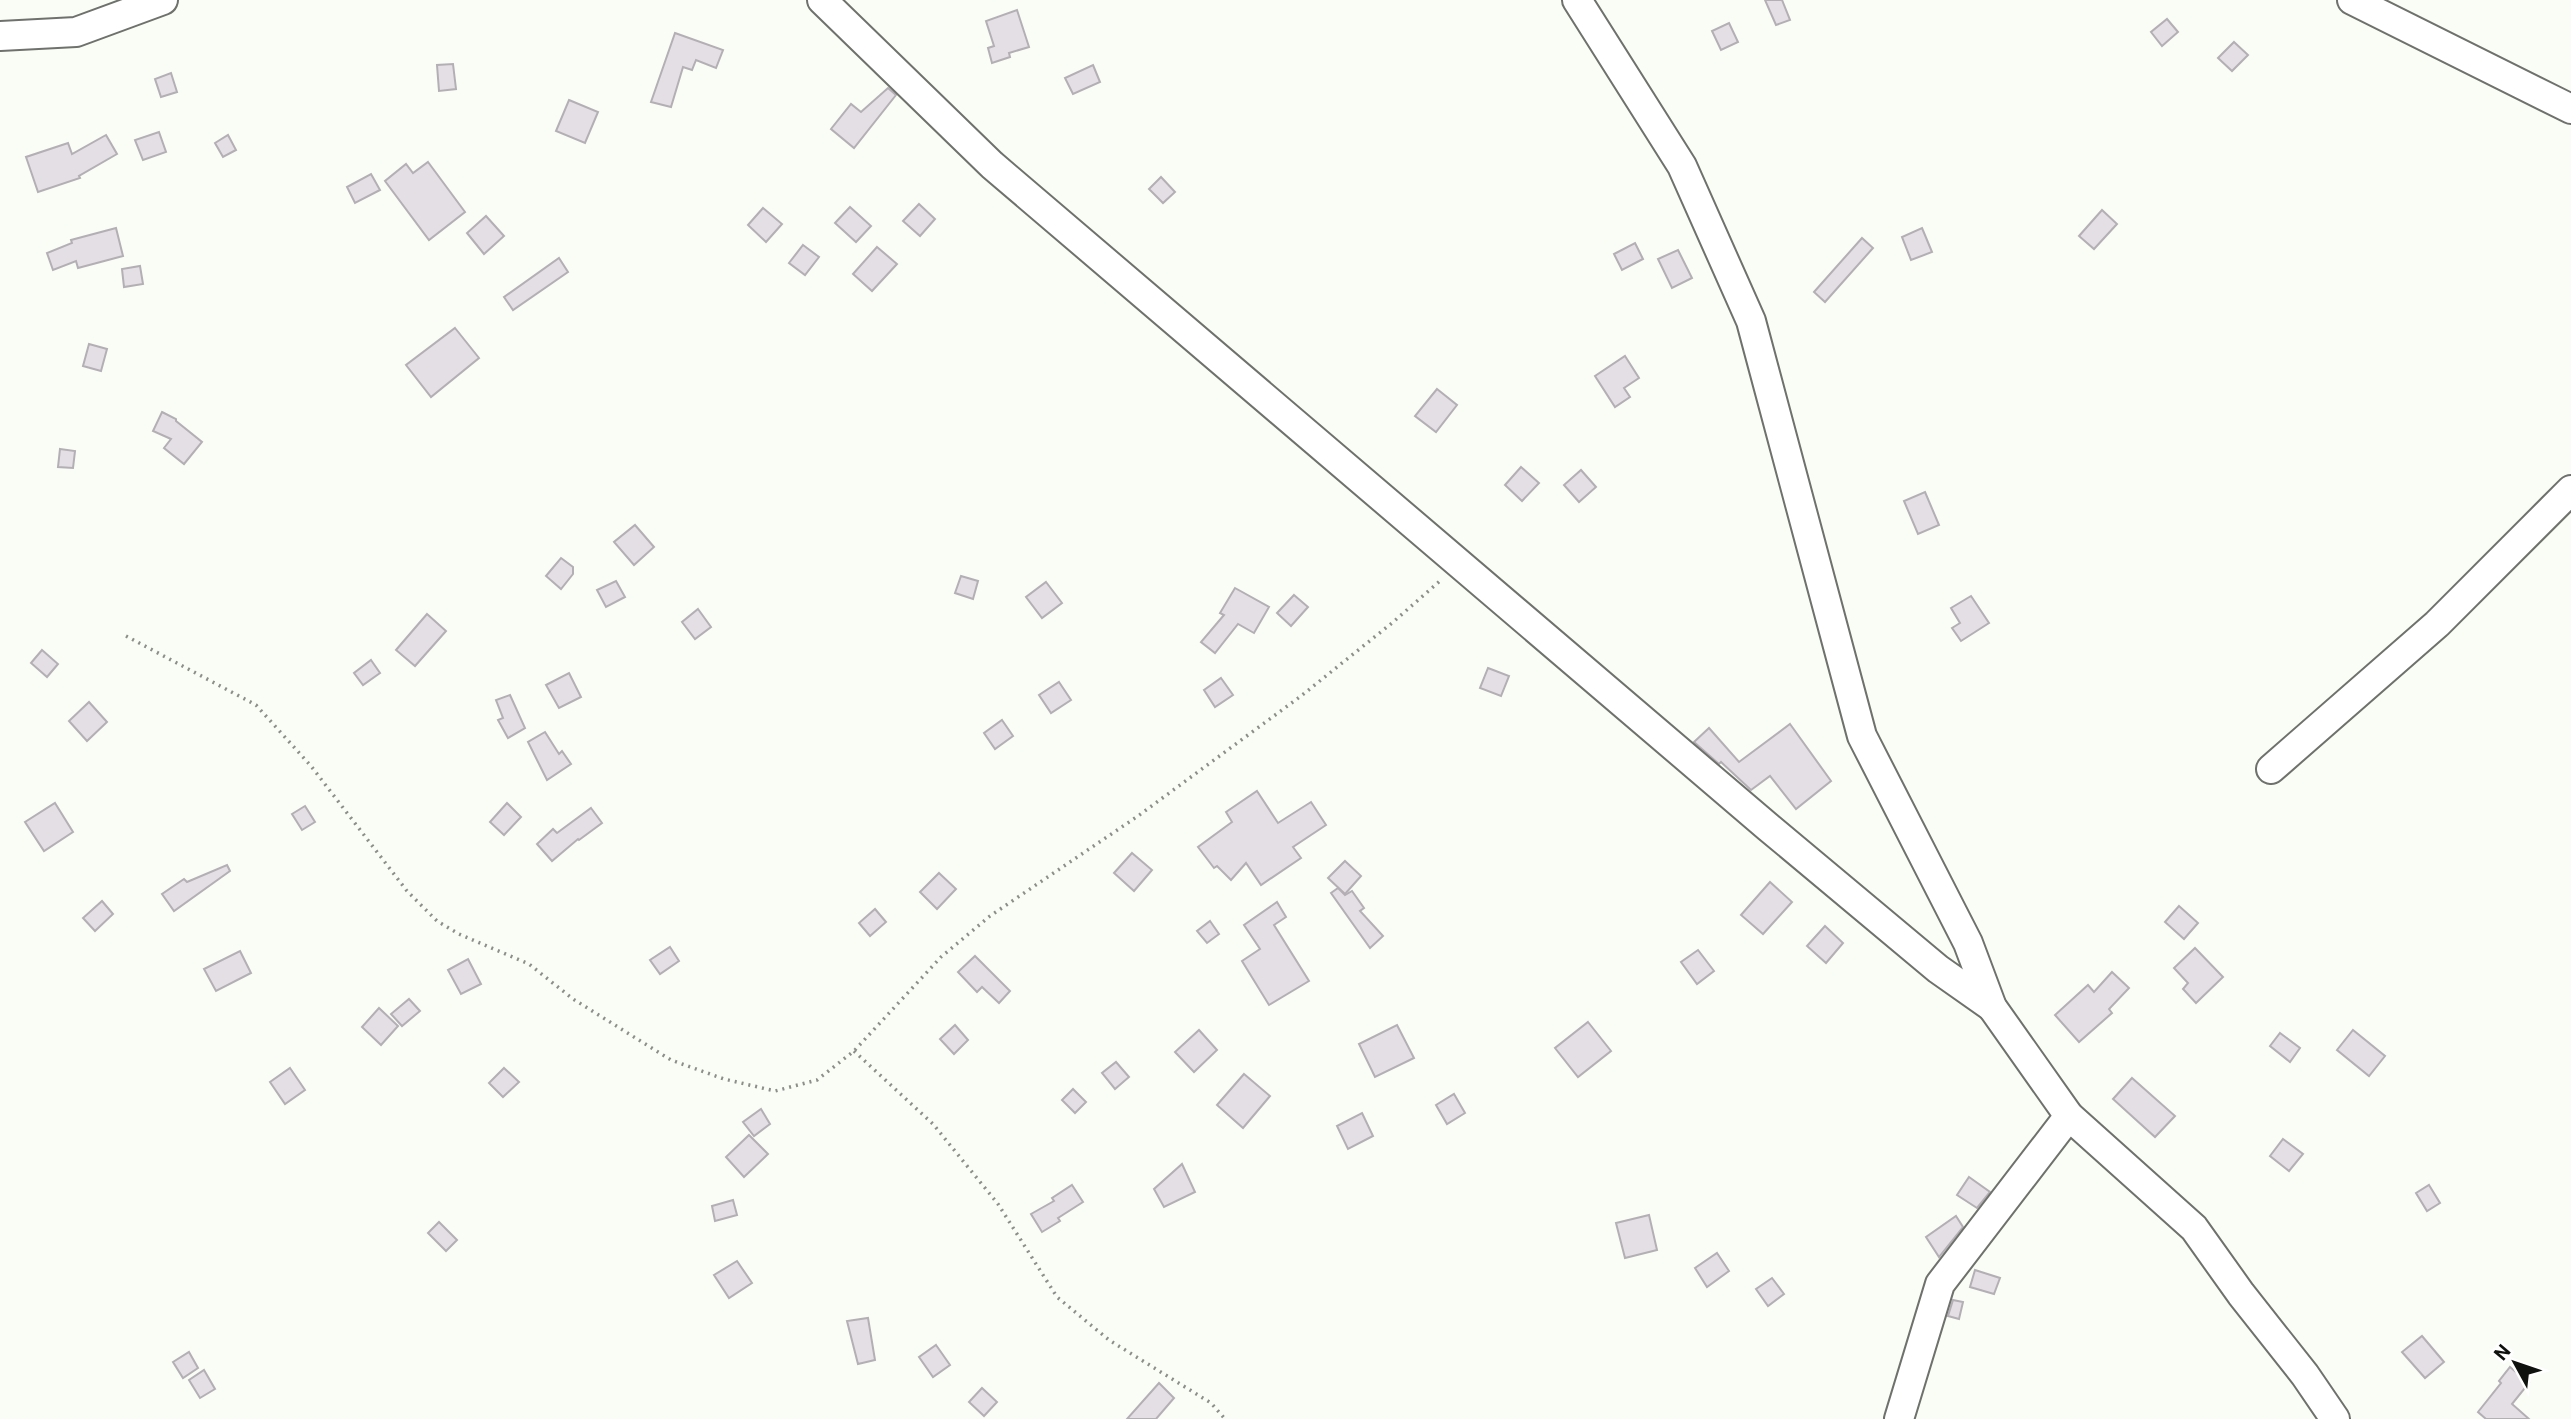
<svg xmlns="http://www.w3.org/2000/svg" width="2571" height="1419" font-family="Roboto,sans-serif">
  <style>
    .building { fill: #e4dfe5; stroke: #b3afb4; stroke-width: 2 }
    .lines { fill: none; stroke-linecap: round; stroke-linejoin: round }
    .minor-casing { stroke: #6e716c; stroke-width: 32 }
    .path { stroke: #8b8e89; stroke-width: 3.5; stroke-dasharray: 2 5; stroke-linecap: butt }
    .minor { stroke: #fff; stroke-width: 28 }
  </style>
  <rect width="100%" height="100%" fill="#f9fdf6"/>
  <!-- building -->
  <g class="building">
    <polygon points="1765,0 1782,0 1790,20 1776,25"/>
    <polygon points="1017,10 1029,47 1009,53 1010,57 992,63 988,48 994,46 986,21"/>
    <polygon points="2167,19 2178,32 2162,46 2151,32"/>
    <polygon points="1729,23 1738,42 1721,50 1712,31"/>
    <polygon points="675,33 723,50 716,68 696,60 692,70 683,67 671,107 651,102"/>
    <polygon points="2234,42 2248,55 2232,71 2218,58"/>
    <polygon points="453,64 456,89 439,91 437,65"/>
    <polygon points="1093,65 1100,82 1073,94 1065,78"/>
    <polygon points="171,73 177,92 161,97 155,79"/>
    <polygon points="888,88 896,95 854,148 831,129 851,104 861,112"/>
    <polygon points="569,100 598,112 585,143 556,131"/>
    <polygon points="159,132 166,152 143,160 135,140"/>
    <polygon points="106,135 117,154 79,176 80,178 38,192 26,157 68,143 72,154"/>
    <polygon points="228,135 236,150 223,157 215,143"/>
    <polygon points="428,162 465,212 429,240 385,181 406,164 413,173"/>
    <polygon points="371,174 380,190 355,203 347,187"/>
    <polygon points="1161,177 1175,192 1163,203 1149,189"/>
    <polygon points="919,204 935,219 920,236 903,221"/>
    <polygon points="850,207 871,226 856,242 835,223"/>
    <polygon points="763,208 782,224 766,242 748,225"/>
    <polygon points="2102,210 2117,224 2094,249 2079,236"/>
    <polygon points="486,216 504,236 484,254 467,233"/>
    <polygon points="116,228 123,256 78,268 76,261 53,270 47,253 72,243 71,240"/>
    <polygon points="1922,228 1932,252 1911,260 1902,237"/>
    <polygon points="1862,238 1873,248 1825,302 1814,292"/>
    <polygon points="1635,243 1643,259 1622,270 1614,254"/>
    <polygon points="803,245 819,257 805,275 789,263"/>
    <polygon points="877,247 897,264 872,291 853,274"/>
    <polygon points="1678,250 1692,278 1672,288 1658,259"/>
    <polygon points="559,258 568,272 513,310 504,297"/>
    <polygon points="140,266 143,284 124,287 122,269"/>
    <polygon points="455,328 479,358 431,397 406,365"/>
    <polygon points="89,344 107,349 101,371 83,366"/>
    <polygon points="1625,356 1639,378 1624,388 1630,397 1615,407 1595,376"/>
    <polygon points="1437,389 1457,405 1436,432 1415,416"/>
    <polygon points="162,412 176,419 176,421 202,442 184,464 164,448 171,439 153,431"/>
    <polygon points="60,449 75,451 73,468 58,467"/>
    <polygon points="1521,467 1539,483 1522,501 1505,485"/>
    <polygon points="1581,470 1596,487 1579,502 1564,485"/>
    <polygon points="1925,492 1939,525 1918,534 1904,501"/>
    <polygon points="635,525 654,547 634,565 614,542"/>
    <polygon points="561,558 573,567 573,574 561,589 546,576"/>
    <polygon points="961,576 978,581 973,599 955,593"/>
    <polygon points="616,581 625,597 606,607 597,590"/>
    <polygon points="1046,582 1062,603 1042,618 1026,597"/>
    <polygon points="1235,588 1269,607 1254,633 1238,624 1215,653 1201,642 1224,615 1220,613"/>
    <polygon points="1294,595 1308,607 1291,626 1277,613"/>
    <polygon points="1971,596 1989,623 1961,641 1952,628 1960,623 1951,608"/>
    <polygon points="698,609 711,627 695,639 682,622"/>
    <polygon points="427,614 446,631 415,666 396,650"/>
    <polygon points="42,650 58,664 47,677 31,663"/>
    <polygon points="371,660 380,673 363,685 354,673"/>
    <polygon points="1488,668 1509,676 1501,696 1480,688"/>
    <polygon points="569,673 581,697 559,708 546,685"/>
    <polygon points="1221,678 1233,695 1215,707 1204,690"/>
    <polygon points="1059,682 1071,700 1051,713 1039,695"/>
    <polygon points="510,695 525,728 508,738 498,720 503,718 496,700"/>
    <polygon points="89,702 107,722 87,741 69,721"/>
    <polygon points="1002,720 1013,736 995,749 984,733"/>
    <polygon points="1790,724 1831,781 1796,809 1770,776 1751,790 1721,762 1719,764 1694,742 1709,728 1739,762"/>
    <polygon points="545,732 559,754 562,751 571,764 547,780 528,742"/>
    <polygon points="1257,791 1278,823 1311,802 1326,825 1293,847 1301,858 1261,885 1246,863 1231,880 1217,866 1214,868 1198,847 1232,822 1226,812"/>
    <polygon points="55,803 73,832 44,851 25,822"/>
    <polygon points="507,803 521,817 504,835 490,822"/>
    <polygon points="305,806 315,822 302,830 292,814"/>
    <polygon points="591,808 602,823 579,840 578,839 552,861 537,844 553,829 557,833"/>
    <polygon points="1132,853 1152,870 1134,891 1114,873"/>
    <polygon points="1345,861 1361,876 1345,894 1328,878"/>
    <polygon points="227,865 230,871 174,911 162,894 184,879 187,882"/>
    <polygon points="939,873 956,889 937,909 920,892"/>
    <polygon points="1770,882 1792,902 1763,934 1741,915"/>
    <polygon points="1338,888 1345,895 1352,891 1364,908 1360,911 1383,936 1370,948 1331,893"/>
    <polygon points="102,901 113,914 95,931 83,918"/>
    <polygon points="1277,902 1286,917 1274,925 1309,981 1269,1005 1242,961 1260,949 1244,925"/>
    <polygon points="2179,906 2198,923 2184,939 2165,922"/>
    <polygon points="875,909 886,922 870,936 859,923"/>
    <polygon points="1210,921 1219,934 1207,943 1197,931"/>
    <polygon points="1825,926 1843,943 1826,963 1807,946"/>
    <polygon points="670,947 679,961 660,974 650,960"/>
    <polygon points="2195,948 2223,977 2196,1003 2183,989 2188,983 2174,968"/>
    <polygon points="1698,950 1714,971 1697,984 1681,962"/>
    <polygon points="240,951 251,973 216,991 204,969"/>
    <polygon points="975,956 1010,991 999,1003 982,987 977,992 958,972"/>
    <polygon points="468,959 481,984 461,994 448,970"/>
    <polygon points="2112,972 2129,988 2109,1009 2112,1013 2079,1042 2055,1015 2088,985 2094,992"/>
    <polygon points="409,999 420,1011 402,1026 391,1014"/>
    <polygon points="379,1008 398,1026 381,1045 362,1027"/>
    <polygon points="1588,1022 1611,1051 1578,1077 1555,1048"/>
    <polygon points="955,1025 968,1040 954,1054 940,1039"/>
    <polygon points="1397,1025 1414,1058 1375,1077 1359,1044"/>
    <polygon points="1199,1030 1217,1050 1194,1072 1175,1052"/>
    <polygon points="2353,1030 2385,1056 2369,1076 2337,1050"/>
    <polygon points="2280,1033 2300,1048 2290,1062 2270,1046"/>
    <polygon points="1116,1062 1129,1077 1115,1089 1102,1073"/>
    <polygon points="290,1068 305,1090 285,1104 270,1082"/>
    <polygon points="504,1068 519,1082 503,1097 489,1083"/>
    <polygon points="1244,1074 1270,1096 1243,1128 1217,1105"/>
    <polygon points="2132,1078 2175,1116 2155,1137 2113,1099"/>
    <polygon points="1073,1089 1086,1102 1075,1113 1062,1100"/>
    <polygon points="1454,1094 1465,1113 1447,1124 1436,1105"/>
    <polygon points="761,1109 770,1124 754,1136 743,1122"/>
    <polygon points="1362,1113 1373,1136 1348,1149 1337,1126"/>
    <polygon points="749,1135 768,1154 744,1177 726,1157"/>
    <polygon points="2283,1139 2303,1154 2289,1171 2270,1156"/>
    <polygon points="1182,1164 1195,1192 1164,1207 1154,1189"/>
    <polygon points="1969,1177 1990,1192 1977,1208 1957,1195"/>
    <polygon points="1072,1185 1083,1202 1058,1218 1060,1221 1042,1232 1031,1214 1054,1201 1052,1198"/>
    <polygon points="2429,1185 2440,1203 2427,1211 2416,1193"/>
    <polygon points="733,1200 737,1215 715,1221 712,1206"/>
    <polygon points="1649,1215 1657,1250 1625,1258 1616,1223"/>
    <polygon points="1956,1216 1963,1227 1939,1257 1926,1237"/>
    <polygon points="439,1222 457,1240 446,1251 428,1233"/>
    <polygon points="1717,1253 1729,1271 1707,1287 1695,1268"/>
    <polygon points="737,1261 752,1283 729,1298 714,1275"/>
    <polygon points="1975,1270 2000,1278 1994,1294 1970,1287"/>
    <polygon points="1772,1278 1784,1294 1768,1306 1756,1289"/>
    <polygon points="1953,1300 1963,1302 1959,1319 1948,1316"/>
    <polygon points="868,1318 875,1360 858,1364 847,1321"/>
    <polygon points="2422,1336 2444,1362 2425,1378 2402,1352"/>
    <polygon points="936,1345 950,1365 933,1377 919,1357"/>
    <polygon points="189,1352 198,1368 183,1378 173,1362"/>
    <polygon points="2510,1367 2529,1383 2512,1404 2529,1419 2486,1419 2478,1412 2501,1383 2499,1381"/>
    <polygon points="204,1370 215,1389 200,1398 189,1380"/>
    <polygon points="1159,1383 1174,1398 1156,1419 1127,1419"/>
    <polygon points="982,1388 997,1402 984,1416 969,1402"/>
  </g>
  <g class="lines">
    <defs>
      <g id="minor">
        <polyline points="822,0 992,165 1768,827 1938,969 1992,1007"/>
        <polyline points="1577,0 1682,166 1751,321 1862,736 1968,943 1992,1007 2069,1116 2194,1228 2241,1294 2305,1375 2335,1419"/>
        <polyline points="2352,0 2571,109"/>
        <polyline points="0,36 76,32 163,0"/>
        <polyline points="2271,769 2437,624 2571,490"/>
        <polyline points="1899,1419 1940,1284 2069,1116"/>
      </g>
    </defs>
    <!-- minor casing -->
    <use href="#minor" class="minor-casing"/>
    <!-- path -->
    <g class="path">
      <polyline points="126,636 256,705 311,766 407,891 437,921 459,934 529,964 573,999 671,1060 724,1079 775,1091 817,1080 854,1051 941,957 990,916 1138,816 1301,696 1392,623 1441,580"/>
      <polyline points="854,1051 933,1124 998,1204 1057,1297 1109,1340 1211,1403 1225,1419"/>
    </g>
    <!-- minor -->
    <use href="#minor" class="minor"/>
  </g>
  <!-- north arrow -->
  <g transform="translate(2515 1363) rotate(310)" stroke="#ffffff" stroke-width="5" paint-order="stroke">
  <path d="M0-5L12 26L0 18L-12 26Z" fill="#0f110e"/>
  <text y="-10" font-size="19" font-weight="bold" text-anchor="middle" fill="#0f110e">N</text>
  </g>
</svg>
